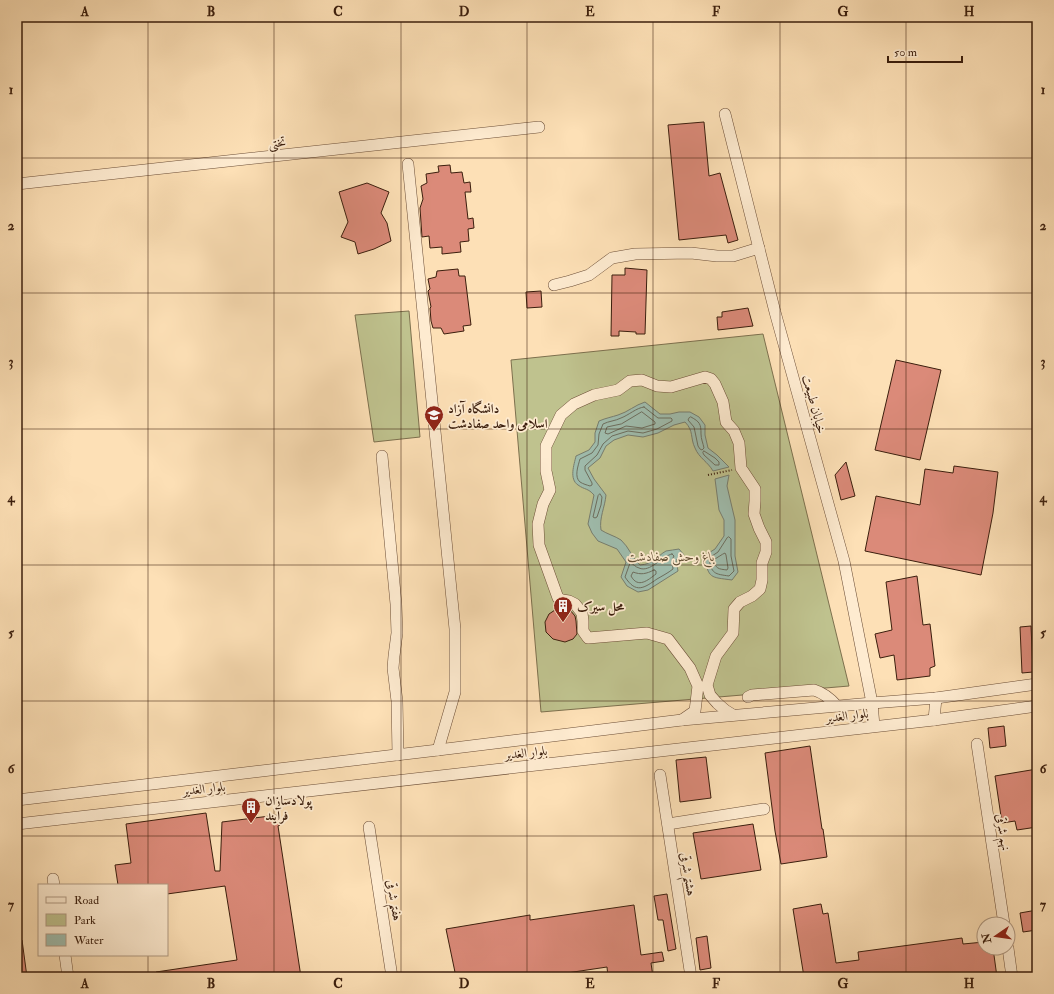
<svg xmlns="http://www.w3.org/2000/svg" width="1054" height="994" font-family="'IM FELL Double Pica',Amiri,serif">
  <style>
    .green { fill: #bfc28e; stroke: #7d704e }
    .water { fill: #9fbdae; stroke: #777d6e }
    .lines { fill: none; stroke-linecap: round; stroke-linejoin: round }
    .shore { stroke: #6d6e5e; stroke-width: 1 }
    .building { fill: #db8a79; stroke: #3b1e0d }
    .minor-casing { stroke: #6c4e37; stroke-width: 12 }
    .path { stroke: #3b1e0d; stroke-width: 2; stroke-dasharray: 1 2; stroke-linecap: butt }
    .minor { stroke: #feebd0; stroke-width: 11 }
    .grid { fill: none; stroke: #3b1e0d; stroke-width: 1; stroke-opacity: 0.55 }
    .labels { text-anchor: middle; stroke-width: 3.5; stroke-linejoin: round; paint-order: stroke }
    .street-label { font-size: 13px; fill: #3b1e0d; stroke: #feebd0 }
    .poi-label { font-size: 13px; font-weight: bold; fill: #3b1e0d; stroke: #feebd0; text-anchor: start }
    .park-label { font-size: 13px; font-style: italic; fill: #634f34; stroke: #feebd0 }
    .neatline { fill: none; stroke: #3b1e0d; stroke-width: 1.5 }
    .grid-label { font-size: 13px; text-anchor: middle; font-weight: bold; fill: #3b1e0d }
  </style>
  <rect width="100%" height="100%" fill="#fde0b6"/>
  <filter id="stains"><feTurbulence type="fractalNoise" baseFrequency=".005" numOctaves="4"/><feColorMatrix values="0 0 0 0 .2 0 0 0 0 .09 0 0 0 0 .02 0 0 0 .5 -.17"/></filter>
  <radialGradient id="worn" r=".72"><stop offset=".6" stop-color="#630" stop-opacity="0"/><stop offset="1" stop-color="#630" stop-opacity=".3"/></radialGradient>
  <!-- green -->
  <g class="green">
    <polygon points="409,311 420,437 374,442 355,315"/>
    <polygon points="763,334 849,686 541,712 511,360"/>
  </g>
  <!-- water -->
  <g class="water">
    <path d="M 645,402 L 660,414 L 670,414 L 679,412 L 690,412 L 699,417 L 705,425 L 705,435 L 708,448 L 717,455 L 729,467 L 713,471 C 708,462 699,458 695,448 C 690,438 694,431 685,422 L 674,425 L 658,433 L 643,437 L 628,435 L 614,440 L 606,446 L 600,458 L 588,468 L 594,479 L 606,495 C 605,507 599,518 601,530 C 607,534 615,536 621,540 C 629,547 632,558 640,565 C 654,564 657,556 666,551 C 670,550 675,550 679,549 L 684,555 L 676,560 L 678,571 L 648,590 L 638,592 L 627,586 L 621,577 L 626,562 L 617,549 L 598,541 L 592,533 L 588,524 L 594,495 C 588,488 585,490 578,485 C 569,479 574,465 576,456 L 589,450 L 595,442 L 595,433 L 599,421 C 606,418 612,417 618,415 C 628,412 635,405 645,402 Z"/>
    <path d="M 729,475 L 727,486 L 735,520 L 735,556 L 738,572 L 732,580 C 710,577 709,579 704,556 L 715,549 L 724,536 L 724,520 L 719,510 L 715,479 Z"/>
  </g>
  <g class="lines">
    <!-- shore -->
    <g class="shore">
      <path d="M 644,407 L 658,418 L 671,418 L 672,419 L 672,421 L 657,429 L 643,433 L 628,431 L 612,436 L 603,444 L 597,455 L 585,466 L 585,470 L 592,483 L 592,485 L 590,486 C 587,485 583,484 580,482 C 574,477 578,466 580,459 L 592,453 L 598,445 L 599,434 L 603,424 C 609,421 615,421 621,418 C 629,415 636,408 644,407 Z"/>
      <polygon points="642,412 655,422 655,424 642,428 626,426 608,434 605,433 607,427 621,424"/>
      <path d="M 691,417 C 700,422 701,424 701,434 C 701,439 703,443 704,448 L 702,450 L 700,449 L 698,446 L 694,427 L 688,420 L 689,418 Z"/>
      <polygon points="704,451 715,458 719,462 719,465 715,465 704,455 703,453"/>
      <polygon points="600,494 602,497 601,505 597,517 595,518 593,517 598,496"/>
      <path d="M 729,537 L 731,539 L 731,556 L 734,571 L 729,576 C 715,574 711,574 709,558 L 718,552 L 727,538 Z"/>
      <path d="M 672,554 L 674,556 L 672,560 L 673,569 C 668,573 662,576 657,579 C 644,588 636,594 625,577 L 630,563 C 634,564 635,567 639,568 C 650,573 662,556 672,554 Z"/>
      <path d="M 723,554 L 725,553 L 726,555 L 728,568 L 727,570 C 719,569 715,569 714,560 Z"/>
      <path d="M 654,570 L 656,571 L 656,574 C 648,580 638,589 631,576 L 633,572 C 641,575 646,574 654,570 Z"/>
    </g>
  </g>
  <!-- building -->
  <g class="building">
    <polygon points="704,122 709,176 720,173 738,240 728,243 726,235 679,240 668,125"/>
    <polygon points="450,165 451,173 462,172 464,183 470,182 471,192 465,192 468,219 473,218 474,228 468,229 469,241 460,242 461,252 442,254 442,247 430,248 429,236 422,237 420,208 423,199 421,186 427,183 426,174 439,172 438,166"/>
    <polygon points="367,183 389,192 381,213 387,223 391,241 374,249 358,254 355,242 341,237 348,222 339,192"/>
    <polygon points="625,268 647,270 645,334 636,334 636,332 619,331 619,336 611,336 612,275 625,275"/>
    <polygon points="458,269 459,276 465,276 471,325 463,326 464,331 444,334 441,328 433,328 431,321 430,308 431,307 428,291 430,289 428,279 436,277 437,271"/>
    <polygon points="541,291 542,307 527,308 526,292"/>
    <polygon points="748,308 753,326 718,330 717,317 722,317 722,312"/>
    <polygon points="896,360 941,370 920,460 875,450"/>
    <polygon points="846,462 855,496 841,500 835,475"/>
    <polygon points="954,466 998,472 993,513 981,575 865,551 876,496 920,505 925,469 953,473"/>
    <polygon points="917,576 923,625 930,624 935,666 930,668 930,676 897,680 894,655 880,658 875,634 892,630 886,582"/>
    <polygon points="561,607 567,608 570,610 575,616 576,621 577,634 573,639 565,642 553,639 546,632 545,622 549,614 558,608"/>
    <polygon points="1031,626 1033,672 1022,673 1020,627"/>
    <polygon points="1004,726 1006,746 990,748 988,728"/>
    <polygon points="810,746 822,829 823,829 827,857 781,864 775,831 765,753"/>
    <polygon points="706,757 711,798 680,802 676,760"/>
    <polygon points="1037,769 1037,827 1017,830 1015,821 1002,823 995,776"/>
    <polygon points="206,813 215,871 220,871 222,822 278,815 280,825 278,826 301,977 157,977 156,972 237,960 225,886 167,894 167,885 118,885 115,865 131,863 126,824"/>
    <polygon points="753,824 761,870 701,879 693,833"/>
    <polygon points="667,894 676,949 668,951 663,920 658,920 654,896"/>
    <polygon points="821,904 823,914 828,913 836,963 859,960 858,952 962,938 963,944 984,942 984,948 993,948 997,977 804,977 793,909"/>
    <polygon points="634,905 641,955 662,952 664,961 651,963 653,977 608,977 607,967 540,977 456,977 446,929 530,915 530,920"/>
    <polygon points="1037,910 1037,930 1023,932 1020,913"/>
    <polygon points="707,936 711,968 700,970 696,938"/>
    <polygon points="17,940 22,940 27,977 17,977"/>
  </g>
  <g class="lines">
    <defs>
      <g id="minor">
        <polyline points="725,114 775,312 844,561 872,703 874,726"/>
        <polyline points="408,164 455,629 455,692 438,750"/>
        <polyline points="17,184 539,127"/>
        <polyline points="554,285 570,281 589,275 612,258 635,254 691,253 717,256 733,256 759,248"/>
        <polyline points="382,456 396,604 397,633 394,656 393,668 397,701 398,755"/>
        <path d="M 748,697 L 752,695 L 814,690 C 824,693 830,698 837,706"/>
        <polyline points="682,720 695,711 698,686 690,668 668,639 647,633 588,638 583,631 583,621 582,613 575,604 569,601 562,600 558,598 539,545 538,524 543,504 550,490 546,471 546,446 561,415 574,404 594,395 618,390 630,381 642,380 657,386 671,387 705,377 711,379 715,384 723,402 726,422 734,431 739,443 741,468 755,489 755,501 754,514 759,528 766,542 766,552 762,563 762,580 760,589 752,596 740,602 734,609 733,633 716,656 707,685 710,695 717,703 725,710 733,715"/>
        <polyline points="934,720 936,698"/>
        <polyline points="977,744 1004,924"/>
        <polyline points="660,775 691,977"/>
        <polyline points="17,800 438,750 682,720 872,703 936,698 1037,684"/>
        <polyline points="17,824 934,720 1037,706"/>
        <polyline points="668,824 764,809"/>
        <polyline points="369,827 392,977"/>
        <polyline points="53,879 54,885"/>
        <polyline points="1008,948 1012,977"/>
        <polyline points="65,955 68,977"/>
      </g>
    </defs>
    <!-- minor casing -->
    <use href="#minor" class="minor-casing"/>
    <!-- path -->
    <polyline class="path" points="708,475 732,470"/>
    <!-- minor -->
    <use href="#minor" class="minor"/>
  </g>
  <!-- grid -->
  <path class="grid" d="M 148,17 L 148,885M 274,17 L 274,977M 401,17 L 401,977M 527,17 L 527,977M 653,17 L 653,977M 780,17 L 780,977M 906,17 L 906,977M 17,158 L 1037,158M 17,293 L 1037,293M 17,429 L 1037,429M 17,565 L 1037,565M 17,701 L 1037,701M 17,836 L 1037,836M 148,955 L 148,977"/>
  <!-- icons -->
  <defs>
    <symbol id="university-pin" viewBox="-11 -11 22 30"><path d="M0 17L-7.5 6A9.5 9.5 0 1 1 7.5 6Z" fill="#8f2418" stroke="#feebd0"/><path d="M0-5L7-2L0 1L-7-2ZM-4 1L0 2.5L4 1V4Q0 6-4 4Z" fill="#fff"/></symbol>
    <symbol id="building-pin" viewBox="-11 -11 22 30"><path d="M0 17L-7.5 6A9.5 9.5 0 1 1 7.5 6Z" fill="#8f2418" stroke="#feebd0"/><path d="M-4-6H4V6H1V3H-1V6H-4ZM-2.5-4.3h1.7v1.8h-1.7ZM.8-4.3h1.7v1.8H.8ZM-2.5-1h1.7V.8h-1.7ZM.8-1h1.7V.8H.8Z" fill="#fff"/></symbol>
  </defs>
  <g fill-rule="evenodd">
    <use href="#university-pin" x="423" y="404" width="22" height="30"/>
    <use href="#building-pin" x="552" y="595" width="22" height="30"/>
    <use href="#building-pin" x="240" y="796" width="22" height="30"/>
  </g>
  <g class="labels">
    <!-- street labels -->
    <g class="street-label">
      <text transform="translate(277 142) rotate(-6)" y="5">تختی</text>
      <text transform="translate(815 404) rotate(75)" y="5">خیابان طبیعت</text>
      <text transform="translate(847 715) rotate(-7)" y="5">بلوار الغدیر</text>
      <text transform="translate(526 752) rotate(-6)" y="5">بلوار الغدیر</text>
      <text transform="translate(204 788) rotate(-6)" y="5">بلوار الغدیر</text>
      <text transform="translate(1004 832) rotate(81)" y="5">نهم شرقی</text>
      <text transform="translate(689 874) rotate(81)" y="5">هشتم شرقی</text>
      <text transform="translate(395 900) rotate(81)" y="5">هفتم شرقی</text>
    </g>
    <!-- poi labels -->
    <g class="poi-label">
      <text x="448" y="413">دانشگاه آزاد<tspan x="448" dy="15">اسلامی واحد صفادشت</tspan></text>
      <text x="577" y="611">محل سیرک</text>
      <text x="265" y="805">پولادسازان<tspan x="265" dy="15">فرآیند</tspan></text>
    </g>
    <!-- park labels -->
    <g class="park-label">
      <text x="671" y="561">باغ وحش صفادشت</text>
    </g>
  </g>
  <!-- margin -->
  <rect width="1054" height="994" fill="none" stroke="#fde0b6" stroke-width="44"/>
  <!-- legend -->
  <rect x="38" y="884" width="130" height="72" fill="#feebd0" stroke="#b09982"/>
  <rect x="46" y="897" width="20" height="6" fill="#feebd0" stroke="#b09982"/>
  <text x="74" y="904" font-size="12" fill="#3b1e0d">Road</text>
  <rect x="46" y="914" width="20" height="12" fill="#bfc28e" stroke="#b09982"/>
  <text x="74" y="924" font-size="12" fill="#3b1e0d">Park</text>
  <rect x="46" y="934" width="20" height="12" fill="#9fbdae" stroke="#b09982"/>
  <text x="74" y="944" font-size="12" fill="#3b1e0d">Water</text>
  <!-- north arrow -->
  <g transform="translate(996 936) rotate(257)"><circle r="19" fill="#feebd0" stroke="#b09982"/>
  <path d="M0-3L7 15L0 10L-7 15Z" fill="#8f2418"/>
  <text y="-6" font-size="11" font-weight="bold" text-anchor="middle" fill="#3b1e0d">N</text>
  </g>
  <!-- scale -->
  <path d="M888 56v6h74v-6" fill="none" stroke="#3b1e0d" stroke-width="2"/>
  <text x="894" y="56" font-size="12" fill="#3b1e0d" stroke="#feebd0" stroke-width="3" paint-order="stroke">50 m</text>
  <rect x="22" y="22" width="1010" height="950" class="neatline"/>
  <g class="grid-label">
    <text x="85" y="16">A</text>
    <text x="211" y="16">B</text>
    <text x="338" y="16">C</text>
    <text x="464" y="16">D</text>
    <text x="590" y="16">E</text>
    <text x="716" y="16">F</text>
    <text x="843" y="16">G</text>
    <text x="969" y="16">H</text>
    <text x="11" y="94">1</text>
    <text x="1043" y="94">1</text>
    <text x="11" y="230">2</text>
    <text x="1043" y="230">2</text>
    <text x="11" y="366">3</text>
    <text x="1043" y="366">3</text>
    <text x="11" y="502">4</text>
    <text x="1043" y="502">4</text>
    <text x="11" y="637">5</text>
    <text x="1043" y="637">5</text>
    <text x="11" y="773">6</text>
    <text x="1043" y="773">6</text>
    <text x="11" y="909">7</text>
    <text x="1043" y="909">7</text>
    <text x="85" y="988">A</text>
    <text x="211" y="988">B</text>
    <text x="338" y="988">C</text>
    <text x="464" y="988">D</text>
    <text x="590" y="988">E</text>
    <text x="716" y="988">F</text>
    <text x="843" y="988">G</text>
    <text x="969" y="988">H</text>
  </g>
  <rect width="100%" height="100%" filter="url(#stains)"/>
  <rect width="100%" height="100%" fill="url(#worn)"/>
</svg>
